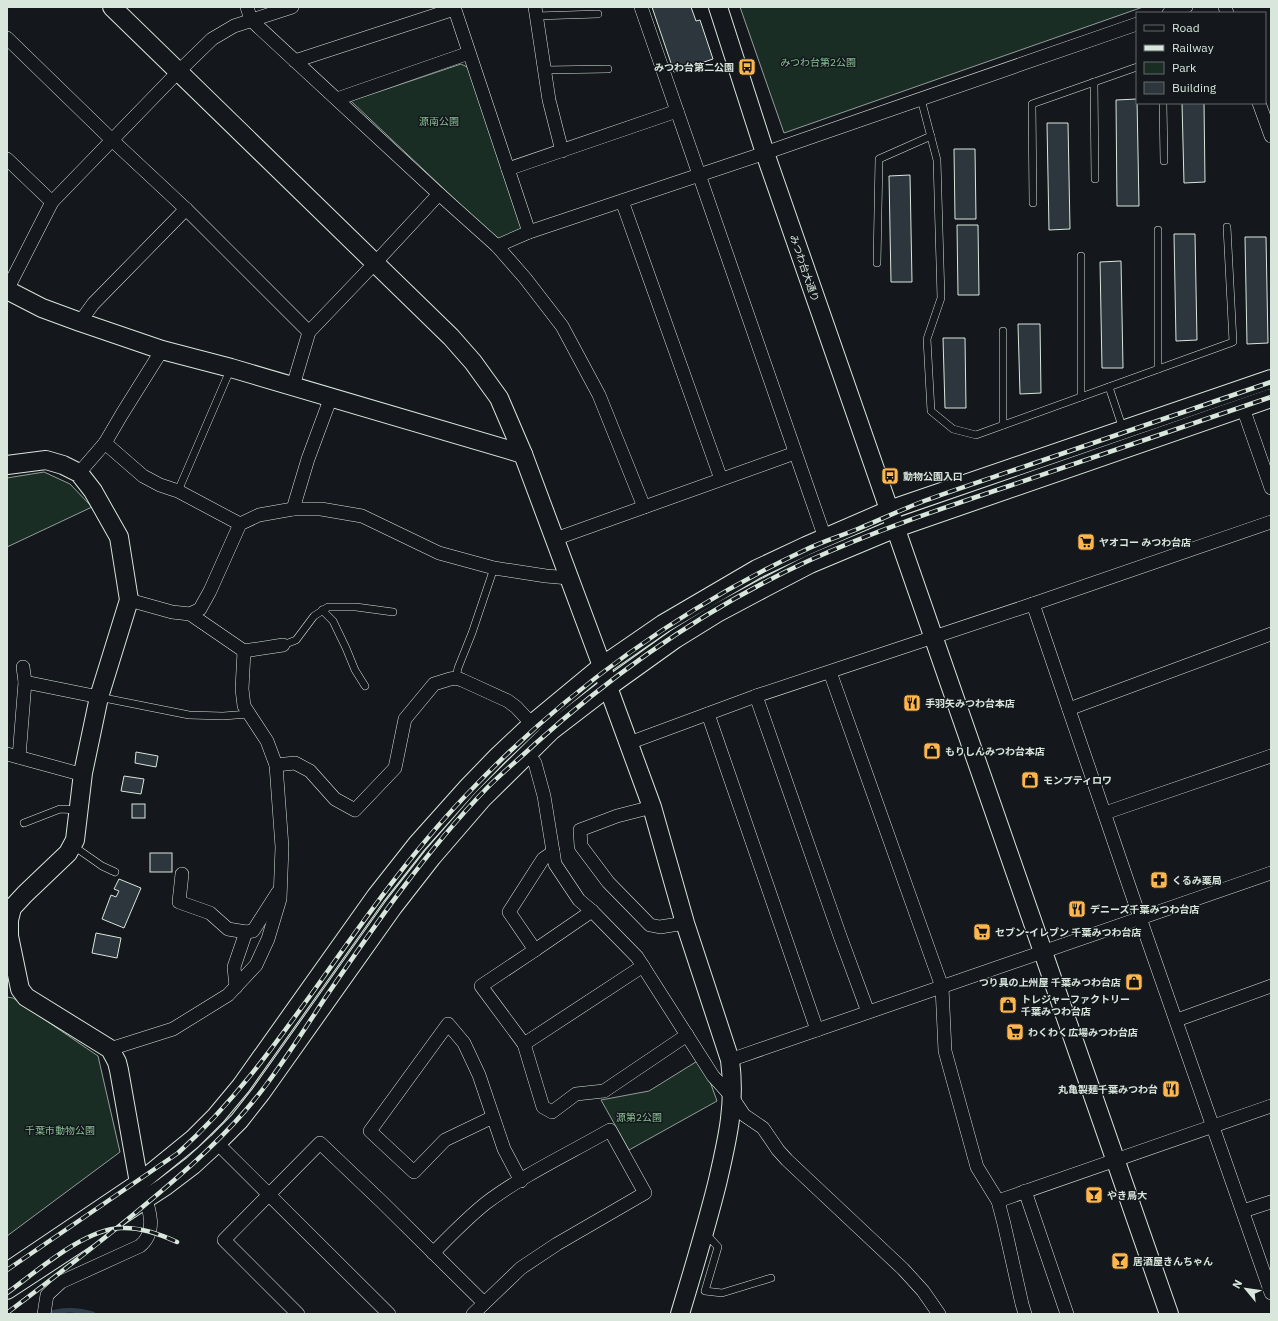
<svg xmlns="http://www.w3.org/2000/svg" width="1278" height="1321" font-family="'IBM Plex Sans','Noto Sans JP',sans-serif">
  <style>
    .green { fill: #1a2d24; stroke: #939e99 }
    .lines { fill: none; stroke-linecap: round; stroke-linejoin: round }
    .stream { stroke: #2f3f4d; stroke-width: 4.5 }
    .building { fill: #2c363c; stroke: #d8e6dc }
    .lane-casing { stroke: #d8e6dc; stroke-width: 8 }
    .street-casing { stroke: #d8e6dc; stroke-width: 14 }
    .secondary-casing { stroke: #d8e6dc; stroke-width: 20 }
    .lane { stroke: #14181c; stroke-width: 7 }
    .street { stroke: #14181c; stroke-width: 13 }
    .secondary { stroke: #14181c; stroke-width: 18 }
    .rail-casing { stroke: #d8e6dc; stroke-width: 4.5 }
    .rail { stroke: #14181c; stroke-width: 3; stroke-dasharray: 9; stroke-linecap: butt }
    .labels { text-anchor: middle; stroke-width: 3; stroke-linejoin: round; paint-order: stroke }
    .park-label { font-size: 10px; fill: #8ac095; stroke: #14181c }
    .poi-label { font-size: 10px; font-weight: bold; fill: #d8e6dc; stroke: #14181c; text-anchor: start }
    .street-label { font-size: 10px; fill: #d8e6dc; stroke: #14181c }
  </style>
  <rect width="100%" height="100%" fill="#14181c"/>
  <!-- green -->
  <g class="green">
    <polygon points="740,7 1143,7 784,133"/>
    <polygon points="461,64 469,68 523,226 520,232 499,241 351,101"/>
    <polygon points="44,472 70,484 92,507 7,547 7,478"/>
    <polygon points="7,997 13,998 98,1056 120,1152 7,1236"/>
    <polygon points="699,1060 708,1076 717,1101 629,1150 601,1100 649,1091"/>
  </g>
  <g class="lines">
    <!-- stream -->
    <path class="stream" d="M 47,1314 C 62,1309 78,1309 93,1314"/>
  </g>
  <!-- building -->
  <g class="building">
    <polygon points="652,7 691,7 696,21 700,20 713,59 674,72"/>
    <polygon points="1137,99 1139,206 1117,206 1116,100"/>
    <polygon points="1182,103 1204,103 1205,182 1184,183"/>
    <polygon points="1047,123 1068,123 1070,229 1049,230"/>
    <polygon points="954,149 975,149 976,219 955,219"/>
    <polygon points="910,175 912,282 891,282 889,176"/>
    <polygon points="957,225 978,225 979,295 958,295"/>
    <polygon points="1174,234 1195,234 1197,340 1176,341"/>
    <polygon points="1245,237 1266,237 1268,343 1247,344"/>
    <polygon points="1121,261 1123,368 1102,368 1100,262"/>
    <polygon points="1018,324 1040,324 1041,393 1020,394"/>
    <polygon points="943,338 965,338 966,408 945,408"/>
    <polygon points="136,752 158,756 156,767 135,763"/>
    <polygon points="124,776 144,779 141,794 121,791"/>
    <rect x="132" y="804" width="13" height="14"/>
    <rect x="150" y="853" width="22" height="19"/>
    <polygon points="119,879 141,888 124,928 102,919 111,895 116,897 119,891 114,889"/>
    <polygon points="96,933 121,938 117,958 92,953"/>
  </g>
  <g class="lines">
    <defs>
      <g id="lane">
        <polyline points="536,16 598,14"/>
        <polyline points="545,70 608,69"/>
        <polyline points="1094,82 1095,179"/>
        <polyline points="921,99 937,160 941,298 927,339 931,411 953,429 976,435 1233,342 1227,227"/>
        <polyline points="1163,103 1164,161"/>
        <polyline points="1033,203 1032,104 1137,67"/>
        <polyline points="877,263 879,159 931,136"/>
        <polyline points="1003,331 1003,425"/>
        <polyline points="1158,369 1158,230"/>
        <polyline points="1109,387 1123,429"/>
        <polyline points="1081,397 1081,256"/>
        <polyline points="178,491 231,368"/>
        <polyline points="322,610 333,621 346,648 355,670 365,686"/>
        <polyline points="283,645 296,640 314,616 328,607 356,607 393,612"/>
        <polyline points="456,678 458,668 472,633 494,568"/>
        <polyline points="99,697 189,715 223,716 249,714"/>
        <polyline points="24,823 60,809 78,810"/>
        <polyline points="72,845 102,866 115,872"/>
        <polyline points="705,1233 718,1247 705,1291 722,1293 771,1278"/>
      </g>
      <g id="street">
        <polyline points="247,7 251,20 439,194 497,246 525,278 562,326 599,395 644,507"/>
        <polyline points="454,7 529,232"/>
        <polyline points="535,7 549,100 562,151"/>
        <polyline points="641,7 825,538"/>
        <polyline points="1225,7 1227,13"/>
        <polyline points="1169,13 1186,7"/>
        <polyline points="7,38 112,140 186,209 309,332"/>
        <polyline points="295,61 454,9"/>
        <polyline points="337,99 469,53"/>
        <polyline points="1259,103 1271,136"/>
        <polyline points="7,159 52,202"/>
        <polyline points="508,169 677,111"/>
        <polyline points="622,201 721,479"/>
        <polyline points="497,246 529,232 765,153 1137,24"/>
        <polyline points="7,290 52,202 178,72 212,39 234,26 292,7"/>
        <polyline points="80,322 93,304 186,209"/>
        <polyline points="293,386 309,332 375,263 439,194"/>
        <polyline points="1243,408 1271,488"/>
        <polyline points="105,443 143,476 160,485 178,491 240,524"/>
        <polyline points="79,473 105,443 122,414 162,350"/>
        <polyline points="293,509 308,459 331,397"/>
        <polyline points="555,539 795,453"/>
        <polyline points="129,600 172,612 190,614 200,609 210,591 240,524 259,515 293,509 321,509 362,516 439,553 494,568 546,576 569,578"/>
        <polyline points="1033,604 1140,918 1271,1293"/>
        <polyline points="190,614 244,651 283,645"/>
        <polyline points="830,672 942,987 945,1051 977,1167 998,1201 1004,1224 1022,1304 1025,1314"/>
        <polyline points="25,682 99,697"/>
        <polyline points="756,696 840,936 868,1012"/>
        <polyline points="1069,709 1271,634"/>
        <polyline points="708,714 817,1030"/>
        <polyline points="629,743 756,696 1033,604 1271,522"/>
        <polyline points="7,754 80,774 83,773"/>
        <polyline points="528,754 535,763 544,796 555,864 579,900 592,911 637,957 713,1076 732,1097 744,1115 763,1128 778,1150 787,1160 903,1269 923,1291 939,1314"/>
        <polyline points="19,757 25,682 23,667"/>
        <polyline points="276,765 295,763 310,771 335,799 355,810 395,768 405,719 434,684 450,679 456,678 462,680 508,701 516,707 532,724"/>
        <polyline points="652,807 617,816 580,830 581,846 608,882 650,925 660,927 685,923"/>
        <polyline points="1105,813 1271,756"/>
        <polyline points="553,852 543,859 509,912 535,950 592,911"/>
        <polyline points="182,874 179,902 210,913 228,929 246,932 253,931 278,892"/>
        <polyline points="535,950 481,986 524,1044 543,1107 552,1112 576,1094 604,1091 687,1035"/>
        <polyline points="236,987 234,967 246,932"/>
        <polyline points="1177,1020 1271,986"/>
        <polyline points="524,1044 643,966"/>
        <polyline points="110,1049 173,1029 228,995 256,965 268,939 280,899 282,847 276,765 267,741 244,706 242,689 244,651"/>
        <polyline points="730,1060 1271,873"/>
        <polyline points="493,1117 445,1140 414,1172 370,1131 448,1024 464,1043 479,1075 504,1149 521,1181"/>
        <polyline points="217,1143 389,1314"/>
        <polyline points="1025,1191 1067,1314"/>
        <polyline points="998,1201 1271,1106"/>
        <polyline points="1243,1211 1271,1202"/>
        <path d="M 433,1253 C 450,1236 467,1218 486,1203 C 523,1175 570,1153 610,1130 L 645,1193 L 557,1244 L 521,1268 L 473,1314"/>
        <path d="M 44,1314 L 47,1295 L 61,1282 L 140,1246 C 157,1232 150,1210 143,1192"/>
        <polyline points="298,1314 224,1240 320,1143 382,1202 484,1303"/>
      </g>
      <g id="secondary">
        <path d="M 112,7 L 451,337 L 473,362 L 499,398 L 523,454 L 602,666 L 608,687 L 652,807 L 685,923 L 730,1060 C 736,1105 727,1141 717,1184 C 706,1228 693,1271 680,1314"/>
        <polyline points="718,7 765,153 1169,1314"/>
        <polyline points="7,290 42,308 80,322 162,350 231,368 523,454"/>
        <polyline points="7,465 46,460 63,465 79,473 93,491 119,537 129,600 99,697 83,773 75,840 68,853 25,894 12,908 9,920 9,936 20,989 26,997 110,1049 117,1062 119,1070 139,1183"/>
        <polyline points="7,1272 139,1183 193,1139 216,1116 241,1086 376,896 417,844 468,787 497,757 532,724 602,666 663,624 757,569 806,546 889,510 1271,379"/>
        <polyline points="7,1290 164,1187 193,1165 217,1143 239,1121 261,1093 393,907 432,857 482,799 552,730 608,687 675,639 717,613 764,588 810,564 896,528 1271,398"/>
      </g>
    </defs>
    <!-- lane casing -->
    <use href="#lane" class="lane-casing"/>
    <!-- street casing -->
    <use href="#street" class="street-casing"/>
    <!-- secondary casing -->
    <use href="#secondary" class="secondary-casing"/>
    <!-- lane -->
    <use href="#lane" class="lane"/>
    <!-- street -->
    <use href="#street" class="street"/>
    <!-- secondary -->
    <use href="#secondary" class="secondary"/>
    <defs>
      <g id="rail">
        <path d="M 7,1270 L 178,1153 C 232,1104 272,1049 315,989 C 364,920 413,849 473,788 C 567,690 680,609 803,551 C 821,542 841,536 860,528 C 882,519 903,509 924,501 C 959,488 994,477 1029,465 C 1110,437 1190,410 1271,382"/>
        <path d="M 7,1293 C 36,1272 84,1229 121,1228 C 140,1227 160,1234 177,1242"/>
        <path d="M 7,1313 C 52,1279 97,1245 140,1209 C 186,1171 231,1132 266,1085 C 287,1057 306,1027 325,998 C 375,925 425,852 487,788 C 502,773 519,759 535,744 C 616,671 708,607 808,561 C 874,531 943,508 1012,485 C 1098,456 1185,426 1271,397"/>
      </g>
    </defs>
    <!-- rail casing -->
    <use href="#rail" class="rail-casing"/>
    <!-- rail -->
    <use href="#rail" class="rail"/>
  </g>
  <!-- icons -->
  <defs>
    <symbol id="bus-square" viewBox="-11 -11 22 22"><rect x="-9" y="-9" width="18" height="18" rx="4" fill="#ffb74d" stroke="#14181c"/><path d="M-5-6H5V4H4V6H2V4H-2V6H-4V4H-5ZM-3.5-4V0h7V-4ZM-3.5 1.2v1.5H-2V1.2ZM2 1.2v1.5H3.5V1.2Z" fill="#111"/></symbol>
    <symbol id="supermarket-square" viewBox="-11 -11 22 22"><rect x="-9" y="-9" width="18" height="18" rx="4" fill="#ffb74d" stroke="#14181c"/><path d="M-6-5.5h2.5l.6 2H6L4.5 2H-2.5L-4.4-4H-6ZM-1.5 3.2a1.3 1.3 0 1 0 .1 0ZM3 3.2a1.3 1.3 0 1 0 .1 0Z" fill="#111"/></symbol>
    <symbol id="restaurant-square" viewBox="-11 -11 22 22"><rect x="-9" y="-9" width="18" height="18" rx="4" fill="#ffb74d" stroke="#14181c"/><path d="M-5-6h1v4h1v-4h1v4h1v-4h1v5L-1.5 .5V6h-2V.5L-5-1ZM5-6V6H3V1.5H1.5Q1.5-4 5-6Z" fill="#111"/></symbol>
    <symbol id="shop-square" viewBox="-11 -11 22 22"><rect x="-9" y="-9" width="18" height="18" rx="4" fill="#ffb74d" stroke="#14181c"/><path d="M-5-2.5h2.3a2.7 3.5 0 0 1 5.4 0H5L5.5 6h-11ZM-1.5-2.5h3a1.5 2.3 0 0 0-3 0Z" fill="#111"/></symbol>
    <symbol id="pharmacy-square" viewBox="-11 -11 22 22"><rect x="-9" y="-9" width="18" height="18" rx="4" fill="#ffb74d" stroke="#14181c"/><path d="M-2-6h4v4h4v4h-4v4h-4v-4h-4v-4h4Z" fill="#111"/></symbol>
    <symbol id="bar-square" viewBox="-11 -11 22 22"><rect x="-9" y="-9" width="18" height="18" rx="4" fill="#ffb74d" stroke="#14181c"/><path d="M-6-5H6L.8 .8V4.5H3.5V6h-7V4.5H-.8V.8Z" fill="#111"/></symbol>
  </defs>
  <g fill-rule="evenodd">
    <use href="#bus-square" x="737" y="57" width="20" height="20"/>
    <use href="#bus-square" x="880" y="466" width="20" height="20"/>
    <use href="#supermarket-square" x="1076" y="532" width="20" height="20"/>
    <use href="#restaurant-square" x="902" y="693" width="20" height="20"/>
    <use href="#shop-square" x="922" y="741" width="20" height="20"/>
    <use href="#shop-square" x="1020" y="770" width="20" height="20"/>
    <use href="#pharmacy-square" x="1149" y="870" width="20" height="20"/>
    <use href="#restaurant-square" x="1067" y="899" width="20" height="20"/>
    <use href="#supermarket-square" x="972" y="922" width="20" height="20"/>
    <use href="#shop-square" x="1124" y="972" width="20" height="20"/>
    <use href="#shop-square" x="998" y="995" width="20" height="20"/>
    <use href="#supermarket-square" x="1005" y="1022" width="20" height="20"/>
    <use href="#restaurant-square" x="1161" y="1079" width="20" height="20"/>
    <use href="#bar-square" x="1084" y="1185" width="20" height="20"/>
    <use href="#bar-square" x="1110" y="1251" width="20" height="20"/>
  </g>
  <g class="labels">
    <!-- park labels -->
    <g class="park-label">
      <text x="818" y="66">みつわ台第2公園</text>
      <text x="439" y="125">源南公園</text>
      <text x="639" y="1121">源第2公園</text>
      <text x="60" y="1134">千葉市動物公園</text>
    </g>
    <!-- poi labels -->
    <g class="poi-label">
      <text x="734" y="71" text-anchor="end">みつわ台第二公園</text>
      <text x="903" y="480">動物公園入口</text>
      <text x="1099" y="546">ヤオコー みつわ台店</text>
      <text x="925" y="707">手羽矢みつわ台本店</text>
      <text x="945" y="755">もりしんみつわ台本店</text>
      <text x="1043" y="784">モンプティロワ</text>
      <text x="1172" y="884">くるみ薬局</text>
      <text x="1090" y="913">デニーズ千葉みつわ台店</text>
      <text x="995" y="936">セブン-イレブン 千葉みつわ台店</text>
      <text x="1121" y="986" text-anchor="end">つり具の上州屋 千葉みつわ台店</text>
      <text x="1021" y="1003">トレジャーファクトリー<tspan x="1021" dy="12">千葉みつわ台店</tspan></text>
      <text x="1028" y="1036">わくわく広場みつわ台店</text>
      <text x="1158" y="1093" text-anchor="end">丸亀製麺千葉みつわ台</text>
      <text x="1107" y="1199">やき鳥大</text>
      <text x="1133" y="1265">居酒屋きんちゃん</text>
    </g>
    <!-- street labels -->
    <g class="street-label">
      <text transform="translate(805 268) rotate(71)" y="4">みつわ台大通り</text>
    </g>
  </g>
  <!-- border -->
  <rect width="1278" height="1321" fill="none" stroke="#d8e6dc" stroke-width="16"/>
  <!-- legend -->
  <rect x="1136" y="12" width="130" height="92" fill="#14181c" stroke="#626a69"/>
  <rect x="1144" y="25" width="20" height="6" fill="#14181c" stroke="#626a69"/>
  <text x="1172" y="32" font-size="12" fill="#d8e6dc">Road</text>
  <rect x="1144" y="45" width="20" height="6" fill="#d8e6dc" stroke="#626a69"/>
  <text x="1172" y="52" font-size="12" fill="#d8e6dc">Railway</text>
  <rect x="1144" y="62" width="20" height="12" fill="#1a2d24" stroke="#626a69"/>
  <text x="1172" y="72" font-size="12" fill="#d8e6dc">Park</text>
  <rect x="1144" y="82" width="20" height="12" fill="#2c363c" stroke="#626a69"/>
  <text x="1172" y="92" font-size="12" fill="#d8e6dc">Building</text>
  <!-- north arrow -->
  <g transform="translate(1246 1289) rotate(299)" stroke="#14181c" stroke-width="3" paint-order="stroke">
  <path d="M0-3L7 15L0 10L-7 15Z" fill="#d8e6dc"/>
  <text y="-6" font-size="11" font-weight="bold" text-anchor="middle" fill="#d8e6dc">N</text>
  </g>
</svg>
